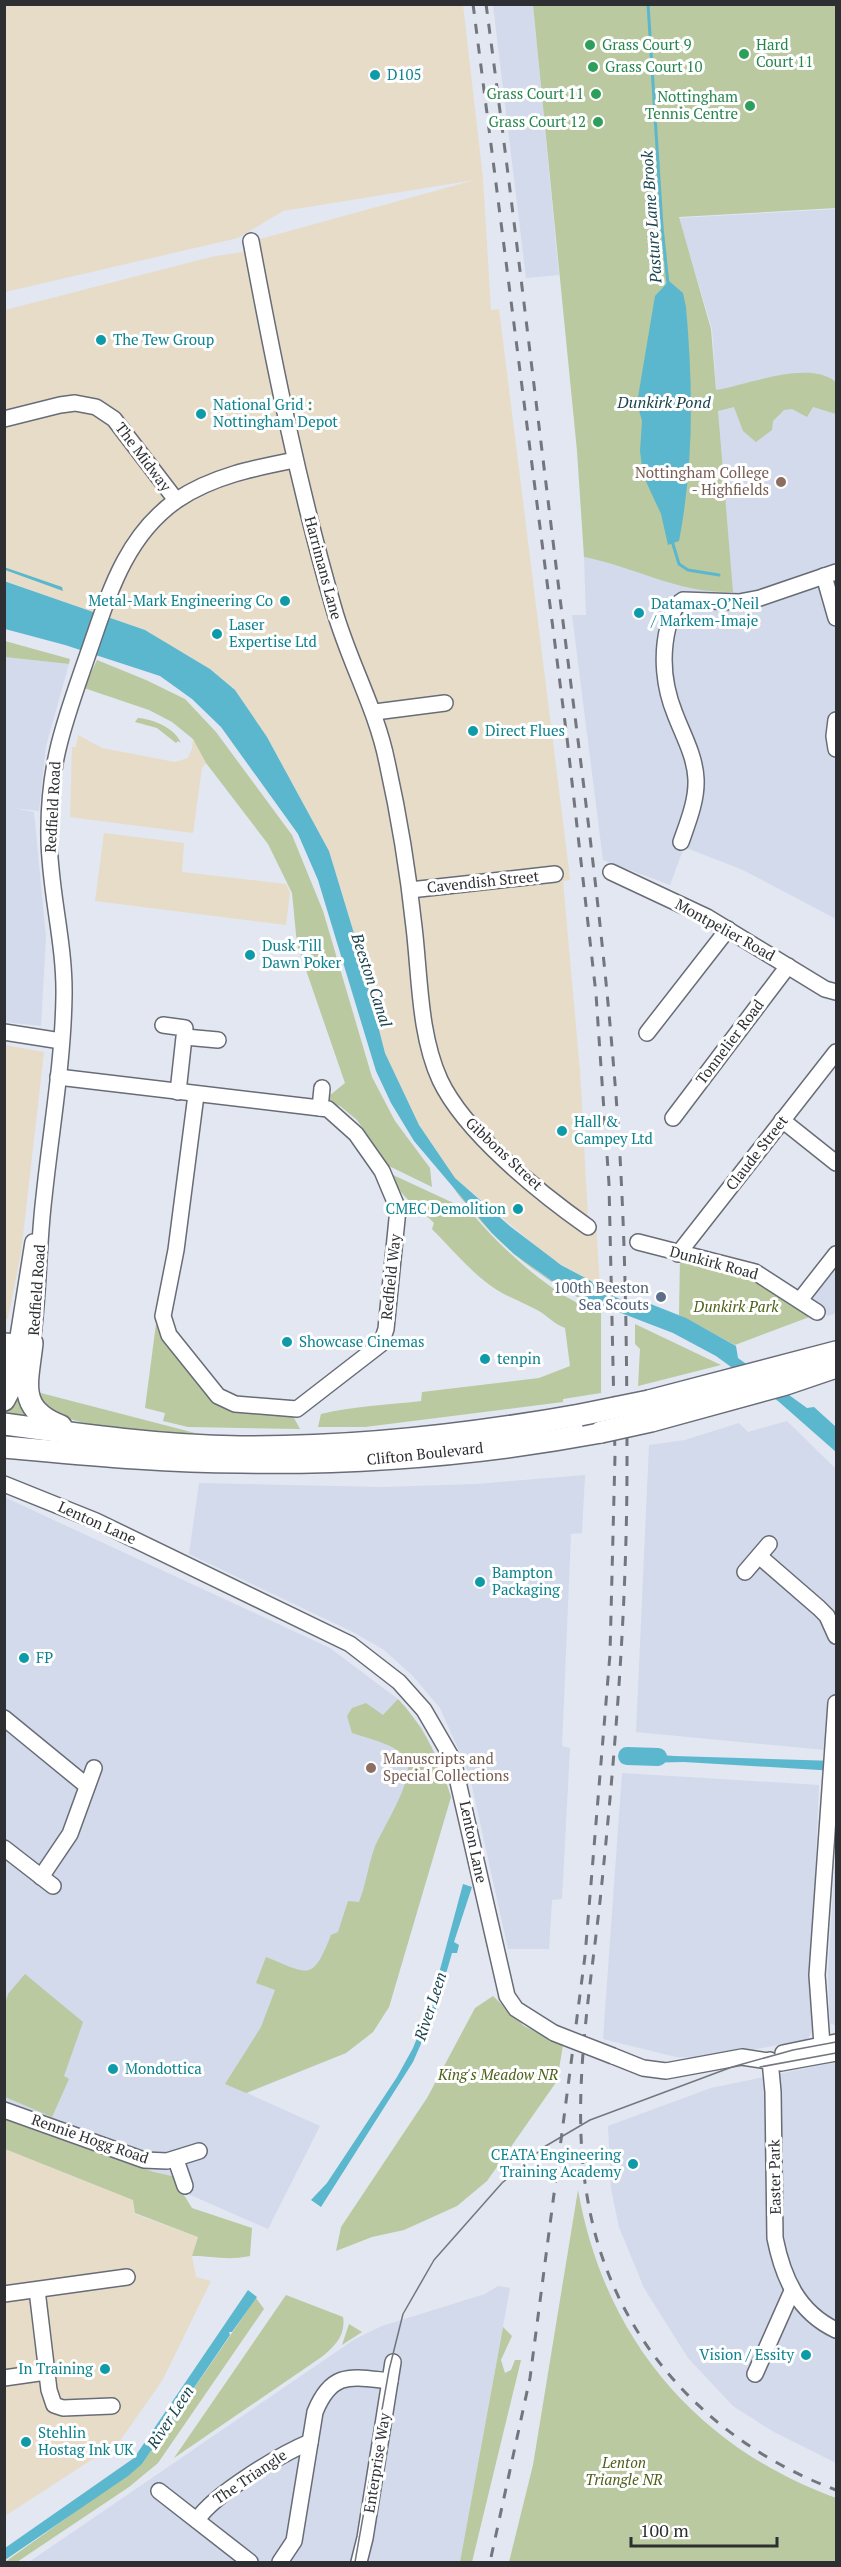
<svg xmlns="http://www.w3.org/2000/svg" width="841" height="2567" font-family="'PT Serif',serif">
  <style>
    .built { fill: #d2daeb }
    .industrial { fill: #e7dcc7 }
    .green { fill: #bac99f }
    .water { fill: #5bb7ce }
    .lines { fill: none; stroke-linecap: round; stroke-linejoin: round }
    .stream { stroke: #5bb7ce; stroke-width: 3 }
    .river { stroke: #5bb7ce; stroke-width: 18 }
    .minor-casing { stroke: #686c76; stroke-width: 18 }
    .highway-casing { stroke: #686c76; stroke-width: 24 }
    .minor { stroke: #fff; stroke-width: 15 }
    .highway { stroke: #fff; stroke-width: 21 }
    .tram { stroke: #73777d; stroke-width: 1.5 }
    .rail { stroke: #73777d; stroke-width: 3; stroke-dasharray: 10 10; stroke-linecap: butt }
    .minor-bridge-casing { stroke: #686c76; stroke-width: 18; stroke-linecap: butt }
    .highway-bridge-casing { stroke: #686c76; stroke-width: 24; stroke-linecap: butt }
    .minor-bridge { stroke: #fff; stroke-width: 15 }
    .highway-bridge { stroke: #fff; stroke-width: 21 }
    .leisure-dot { fill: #2e9e5b; stroke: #fff; stroke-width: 2 }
    .culture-dot { fill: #0f9aa8; stroke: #fff; stroke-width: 2 }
    .education-dot { fill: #8d6e63; stroke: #fff; stroke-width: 2 }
    .service-dot { fill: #5c6f8a; stroke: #fff; stroke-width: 2 }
    .labels { text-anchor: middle; stroke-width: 6; stroke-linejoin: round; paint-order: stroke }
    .leisure-label { font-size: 15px; fill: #27864d; stroke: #fff; text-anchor: start }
    .culture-label { font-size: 15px; fill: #0d838f; stroke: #fff; text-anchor: start }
    .street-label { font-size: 15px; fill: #2d2f33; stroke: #fff }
    .education-label { font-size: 15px; fill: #785e54; stroke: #fff; text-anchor: end }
    .service-label { font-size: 15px; fill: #4e5e75; stroke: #fff; text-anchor: end }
    .park-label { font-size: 15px; font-style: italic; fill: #4c6018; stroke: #fff }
    .water-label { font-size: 16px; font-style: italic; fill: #1a444e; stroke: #fff }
  </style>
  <rect width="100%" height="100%" fill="#e2e7f2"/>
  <!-- built -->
  <g class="built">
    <polygon points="493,5 533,5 559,275 526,278"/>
    <polygon points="836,209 836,919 743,870 684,847 670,885 603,860 572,615 586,615 584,557 605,561 716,388 712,329 679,218"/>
    <polygon points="5,657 69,664 46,746 39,811 13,808 34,812 46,937 41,1026 5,1022"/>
    <polygon points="836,1261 836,1313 828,1316 806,1298"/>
    <polygon points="787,1421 836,1469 836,1751 636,1732 649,1445 685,1440 739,1423 748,1432"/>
    <polygon points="585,1475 582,1533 571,1534 562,1746 570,1748 562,1899 552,1900 549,1949 508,1949 469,1773 440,1708 412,1675 384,1650 355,1633 189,1554 199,1483 382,1487 476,1484"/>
    <polygon points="4,1497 330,1648 398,1699 422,1728 440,1763 451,1797 389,2007 373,2032 346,2053 247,2093 320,2126 268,2229 179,2190 172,2176 154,2172 5,2119"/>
    <polygon points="622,1773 819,1785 811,1974 814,2029 807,2040 706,2058 676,2057 603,2039"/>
    <polygon points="836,1840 836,2026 830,2023 828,1974"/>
    <polygon points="836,2062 836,2463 774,2432 733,2406 688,2358 644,2288 619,2227 611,2189 608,2126 711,2088"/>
    <polygon points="498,2286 510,2288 460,2562 29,2562 355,2339 382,2326 485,2294"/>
  </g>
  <!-- industrial -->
  <g class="industrial">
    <polygon points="5,5 463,5 483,178 491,310 499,309 568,862 570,880 563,881 580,1071 588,1217 596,1223 600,1287 549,1257 455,1178 419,1125 385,1053 356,940 329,851 267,737 235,690 210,669 145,630 5,581 5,310 211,257 261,249 260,239 475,180 283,211 238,238 5,292"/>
    <polygon points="78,735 102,748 175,762 188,758 192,749 193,739 206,763 202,768 193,833 70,817 72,747 76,747"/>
    <polygon points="104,833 184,843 182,872 286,884 290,893 286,925 95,901"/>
    <polygon points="4,1045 44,1052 21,1253 8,1318 5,1321"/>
    <polygon points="5,2149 133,2200 135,2214 198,2237 192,2256 196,2277 211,2281 162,2381 119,2442 5,2516"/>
  </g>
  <!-- green -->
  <g class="green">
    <path d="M 533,5 L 836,5 L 836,208 L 679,217 L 711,329 L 716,390 C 748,385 809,359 836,382 L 836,414 L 813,407 L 807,417 L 792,409 L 784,410 L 773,421 L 772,430 L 756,442 L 743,431 L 734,407 L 718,411 L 733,592 C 680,594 635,567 584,557 L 577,451 Z"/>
    <polygon points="5,641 70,659 69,664 5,657"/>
    <polygon points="97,660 146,680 185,699 216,732 292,835 323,911 372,1077 395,1121 430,1168 432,1187 389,1166 357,1120 340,1106 324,1100 345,1083 297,944 292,893 268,844 206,763 193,739 172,722 149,710 84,688"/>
    <path d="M 138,718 C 153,719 175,728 181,743 L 178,741 L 176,743 L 157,728 L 135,722 Z"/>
    <path d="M 391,1174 L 462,1207 L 466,1206 C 493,1241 559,1304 601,1311 L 601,1393 L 563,1399 L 563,1402 L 365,1427 L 318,1427 L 321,1414 C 353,1406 388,1405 421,1401 L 422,1392 L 539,1378 L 570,1366 L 565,1328 C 554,1324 549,1317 539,1311 C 525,1303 510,1298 497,1290 C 472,1274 453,1250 432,1229 L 434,1223 C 415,1204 402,1200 391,1174 Z"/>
    <path d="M 453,1186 C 492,1234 533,1277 591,1302 L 590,1304 C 544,1280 506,1252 473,1212 C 466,1203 457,1195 453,1186 Z"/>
    <polygon points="680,1258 756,1278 812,1316 735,1345 679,1315"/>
    <polygon points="156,1324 209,1395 232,1410 293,1416 300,1429 188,1427 163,1421 165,1413 145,1408"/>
    <polygon points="635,1324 721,1365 638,1386 640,1349 635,1344"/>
    <polygon points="17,1390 39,1423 5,1417 4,1410"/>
    <path d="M 37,1392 L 199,1434 C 148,1433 89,1430 43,1409 Z"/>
    <path d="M 398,1699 C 425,1727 439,1760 451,1797 L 389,2007 L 373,2032 L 346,2053 L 246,2093 L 225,2084 L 261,2027 L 275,1990 L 256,1983 L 266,1957 C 309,1974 312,1983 331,1935 L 338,1932 L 348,1901 L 359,1902 C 366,1884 368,1867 374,1849 C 381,1830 417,1777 406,1759 C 397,1744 369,1739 352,1733 L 347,1716 L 352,1708 L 366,1703 L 383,1715 Z"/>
    <polygon points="25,1974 83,2022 64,2076 69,2079 52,2117 5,2097 5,2004 8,1994"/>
    <polygon points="493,1996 524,2026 563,2045 557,2081 487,2181 457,2206 404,2230 372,2237 336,2251 341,2227 427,2098 475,2008"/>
    <path d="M 4,2119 L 154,2172 L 172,2176 L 192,2208 L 252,2228 L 250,2256 C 226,2261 215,2256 192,2256 L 198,2237 L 135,2213 L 133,2200 L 5,2149 Z"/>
    <path d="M 578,2190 C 604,2338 696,2447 836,2498 L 836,2562 L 509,2562 L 533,2465 Z"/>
    <path d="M 286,2295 L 343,2317 C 346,2335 335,2346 323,2356 L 174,2458 Z"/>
    <polygon points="256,2298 264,2309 158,2463 129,2487 17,2562 5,2562 142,2464"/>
    <polygon points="349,2324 362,2332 342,2345"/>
    <polygon points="503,2327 512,2336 501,2360 505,2373 511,2370 515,2360 521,2360 472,2562 460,2562"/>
  </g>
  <!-- water -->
  <g class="water">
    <path d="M 669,281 L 683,293 L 686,307 C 693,386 694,463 679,541 L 668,545 L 661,514 L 643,475 L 640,451 L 642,421 L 637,403 L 655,296 Z"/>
    <polygon points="4,567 62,587 63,591 5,570"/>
    <polygon points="4,581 145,630 210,669 235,690 267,737 329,851 356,940 385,1053 419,1125 455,1178 511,1227 561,1265 591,1281 600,1290 631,1304 638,1299 686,1318 736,1346 738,1358 807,1408 814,1407 836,1427 836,1452 778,1401 716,1356 673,1333 582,1298 552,1281 514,1254 492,1233 414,1141 391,1103 376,1071 318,880 298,834 221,727 192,699 160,676 65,645 5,629"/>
    <polygon points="635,1753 674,1756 836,1761 836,1771 684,1762 635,1763"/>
    <polygon points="463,1884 472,1887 454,1942 459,1945 457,1953 452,1953 435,2012 413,2062 321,2207 311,2200 327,2183 397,2077 413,2048 431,2003"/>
    <polygon points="248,2290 257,2297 232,2332 229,2332 230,2335 142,2464 128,2476 5,2560 5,2548 134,2458"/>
  </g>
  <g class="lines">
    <!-- stream -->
    <g class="stream">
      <polyline points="648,4 662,227 668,284"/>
      <polyline points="672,541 679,564 688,570 719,575"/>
    </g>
    <!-- river -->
    <polyline class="river" points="627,1756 658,1757"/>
    <defs>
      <g id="minor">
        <path d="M 251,241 C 274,365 299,488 334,609 C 349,662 376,708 387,762 C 399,816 408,871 414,927 C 420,977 419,1034 440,1080 C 465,1133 540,1193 588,1227"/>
        <polyline points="4,419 60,405 75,403 96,407 114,419 176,500"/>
        <polyline points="824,576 836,618"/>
        <polyline points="375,712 445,703"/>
        <polyline points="836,720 834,736 836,749"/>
        <path d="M 681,842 C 688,822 697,800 696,779 C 695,756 683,735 675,714 C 664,687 661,656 668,627 C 671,617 674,605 683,600 L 739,602 L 760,598 L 836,572"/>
        <polyline points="611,872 707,917 825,989 836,992"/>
        <polyline points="410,890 555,874"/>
        <polyline points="163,1025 185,1028 178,1092"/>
        <polyline points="4,1032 61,1041"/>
        <polyline points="647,1033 728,929"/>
        <polyline points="185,1037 218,1040"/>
        <polyline points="58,1077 328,1109 356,1134 382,1171 398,1209 386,1329 381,1344 297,1409 235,1404 218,1396 169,1335 163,1316 176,1250 196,1095"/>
        <polyline points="320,1108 322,1088"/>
        <polyline points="673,1118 788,966"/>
        <polyline points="782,1120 836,1163"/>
        <polyline points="638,1242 755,1272 817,1312"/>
        <polyline points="678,1254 836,1052"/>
        <polyline points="800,1300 836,1254"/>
        <path d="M 4,1341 L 32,1343 C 39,1295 38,1246 44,1197 C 51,1130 63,1063 64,996 C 65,942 49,889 49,836 C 48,763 65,721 88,654 C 108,597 124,537 177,500 C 213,476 254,468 295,460"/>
        <polyline points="17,1343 33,1242"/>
        <polyline points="4,1484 96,1521 350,1644 399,1682 424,1710 453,1760 507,1996 516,2009 554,2033"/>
        <polyline points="759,1556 819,1608 827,1616 836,1636"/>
        <polyline points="745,1572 769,1544"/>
        <polyline points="4,1718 87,1786"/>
        <polyline points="4,1848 53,1886"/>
        <polyline points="41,1877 70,1834 94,1768"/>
        <polyline points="822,2045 817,1975 836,1703"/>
        <polyline points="783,2053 836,2042"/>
        <polyline points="613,2056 643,2068 666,2071 742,2057 781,2063 836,2053"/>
        <path d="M 770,2060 L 773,2092 L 775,2238 C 783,2278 798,2312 836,2330"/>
        <polyline points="4,2110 144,2160 167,2161 199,2151"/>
        <polyline points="176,2160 185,2186"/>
        <polyline points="37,2290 49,2390 54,2405 63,2408 112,2406"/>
        <polyline points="4,2294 127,2277"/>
        <polyline points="755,2374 792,2291"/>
        <polyline points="4,2378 46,2372"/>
        <polyline points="159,2491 250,2562"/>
        <path d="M 197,2520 C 214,2494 281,2454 310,2442"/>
        <path d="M 280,2562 L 294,2541 L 315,2412 C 332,2370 352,2377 390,2381"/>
        <polyline points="359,2562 365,2538 393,2362"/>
      </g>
      <g id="highway">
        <path d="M 32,1343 C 28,1382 16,1409 61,1426"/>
        <polyline points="4,1400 12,1385 17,1343"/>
        <polyline points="649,1401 836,1352"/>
        <polyline points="651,1421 786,1384 836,1367"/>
        <path d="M 4,1424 C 83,1435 161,1446 240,1447 C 354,1448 468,1435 580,1415"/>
        <path d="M 4,1447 C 83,1454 161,1462 240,1462 C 360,1464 483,1454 601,1432"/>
      </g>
    </defs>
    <!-- minor casing -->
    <use href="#minor" class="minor-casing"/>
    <!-- highway casing -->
    <use href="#highway" class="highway-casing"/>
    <!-- minor -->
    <use href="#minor" class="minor"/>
    <!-- highway -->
    <use href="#highway" class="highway"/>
    <!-- tram -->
    <g class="tram">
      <polyline points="760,2067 836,2053"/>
      <polyline points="355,2562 389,2370 403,2314 434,2260 502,2183 544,2147 590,2120 732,2067 793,2050 836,2042"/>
    </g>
    <!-- rail -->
    <g class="rail">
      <polyline points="473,4 567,738 596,994 609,1184 615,1455 610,1654 585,1956 530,2378 490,2562"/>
      <path d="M 486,4 C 512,199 535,395 559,590 C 579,750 601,910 614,1071 C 625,1201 627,1333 627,1464 C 627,1603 616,1744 602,1882 C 591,1994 566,2109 592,2221 C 621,2348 715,2445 836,2490"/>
    </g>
    <defs>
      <polyline id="minor-bridge" points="554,2033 613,2056"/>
      <g id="highway-bridge">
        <polyline points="580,1415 649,1401"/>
        <polyline points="601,1432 651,1421"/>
      </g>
    </defs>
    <!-- minor-bridge casing -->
    <use href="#minor-bridge" class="minor-bridge-casing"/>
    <!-- highway-bridge casing -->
    <use href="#highway-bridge" class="highway-bridge-casing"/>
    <!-- minor-bridge -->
    <use href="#minor-bridge" class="minor-bridge"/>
    <!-- highway-bridge -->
    <use href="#highway-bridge" class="highway-bridge"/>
  </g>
  <!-- markers -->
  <g class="leisure-dot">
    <circle cx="590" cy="45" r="6"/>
    <circle cx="744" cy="54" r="6"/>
    <circle cx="593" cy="67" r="6"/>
    <circle cx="596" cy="94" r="6"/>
    <circle cx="750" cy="106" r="6"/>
    <circle cx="598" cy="122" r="6"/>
  </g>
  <g class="culture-dot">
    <circle cx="375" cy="75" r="6"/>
    <circle cx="101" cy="340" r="6"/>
    <circle cx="201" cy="414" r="6"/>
    <circle cx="285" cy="601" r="6"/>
    <circle cx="639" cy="613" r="6"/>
    <circle cx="217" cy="634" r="6"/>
    <circle cx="473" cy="731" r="6"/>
    <circle cx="250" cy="955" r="6"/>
    <circle cx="562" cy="1131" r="6"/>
    <circle cx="518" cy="1209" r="6"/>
    <circle cx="287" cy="1342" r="6"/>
    <circle cx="485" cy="1359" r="6"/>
    <circle cx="480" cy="1582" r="6"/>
    <circle cx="24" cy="1658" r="6"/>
    <circle cx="113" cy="2069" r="6"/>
    <circle cx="633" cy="2164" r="6"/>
    <circle cx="806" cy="2355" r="6"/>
    <circle cx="105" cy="2369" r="6"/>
    <circle cx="26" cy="2442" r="6"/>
  </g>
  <g class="education-dot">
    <circle cx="781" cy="482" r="6"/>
    <circle cx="371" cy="1768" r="6"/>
  </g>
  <circle class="service-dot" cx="661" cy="1297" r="6"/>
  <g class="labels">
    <!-- leisure labels -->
    <g class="leisure-label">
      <text x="602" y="50">Grass Court 9</text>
      <text x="756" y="50">Hard<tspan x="756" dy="17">Court 11</tspan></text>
      <text x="605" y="72">Grass Court 10</text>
      <text x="584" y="99" text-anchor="end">Grass Court 11</text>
      <text x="738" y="102" text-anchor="end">Nottingham<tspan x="738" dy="17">Tennis Centre</tspan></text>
      <text x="586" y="127" text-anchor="end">Grass Court 12</text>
    </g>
    <!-- culture labels -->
    <g class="culture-label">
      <text x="387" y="80">D105</text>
      <text x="113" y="345">The Tew Group</text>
      <text x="213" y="410">National Grid :<tspan x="213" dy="17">Nottingham Depot</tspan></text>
      <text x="273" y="606" text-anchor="end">Metal-Mark Engineering Co</text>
      <text x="651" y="609">Datamax-O’Neil<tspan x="651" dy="17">/ Markem-Imaje</tspan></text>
      <text x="229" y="630">Laser<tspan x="229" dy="17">Expertise Ltd</tspan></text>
      <text x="485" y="736">Direct Flues</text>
      <text x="262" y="951">Dusk Till<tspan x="262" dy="17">Dawn Poker</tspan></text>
      <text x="574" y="1127">Hall &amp;<tspan x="574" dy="17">Campey Ltd</tspan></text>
      <text x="506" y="1214" text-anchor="end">CMEC Demolition</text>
      <text x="299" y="1347">Showcase Cinemas</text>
      <text x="497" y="1364">tenpin</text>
      <text x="492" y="1578">Bampton<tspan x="492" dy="17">Packaging</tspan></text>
      <text x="36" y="1663">FP</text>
      <text x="125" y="2074">Mondottica</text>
      <text x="621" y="2160" text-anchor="end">CEATA Engineering<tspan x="621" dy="17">Training Academy</tspan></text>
      <text x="794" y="2360" text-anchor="end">Vision / Essity</text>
      <text x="93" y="2374" text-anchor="end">In Training</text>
      <text x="38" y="2438">Stehlin<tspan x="38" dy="17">Hostag Ink UK</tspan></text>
    </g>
    <!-- street labels -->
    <g class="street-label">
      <text transform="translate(143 457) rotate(53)" y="5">The Midway</text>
      <text transform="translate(323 568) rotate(75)" y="5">Harrimans Lane</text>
      <text transform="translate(53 807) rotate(-87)" y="5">Redfield Road</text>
      <text transform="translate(483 882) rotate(-6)" y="5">Cavendish Street</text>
      <text transform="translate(725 930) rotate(29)" y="5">Montpelier Road</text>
      <text transform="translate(730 1042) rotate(-53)" y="5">Tonnelier Road</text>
      <text transform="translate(757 1153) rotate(-52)" y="5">Claude Street</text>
      <text transform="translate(504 1154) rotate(43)" y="5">Gibbons Street</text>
      <text transform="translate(714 1263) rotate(15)" y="5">Dunkirk Road</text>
      <text transform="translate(391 1277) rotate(-84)" y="5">Redfield Way</text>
      <text transform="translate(37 1290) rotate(-86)" y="5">Redfield Road</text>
      <text transform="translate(425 1454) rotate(-6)" y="5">Clifton Boulevard</text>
      <text transform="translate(97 1523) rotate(24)" y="5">Lenton Lane</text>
      <text transform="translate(473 1842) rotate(78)" y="5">Lenton Lane</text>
      <text transform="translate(90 2139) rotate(19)" y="5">Rennie Hogg Road</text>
      <text transform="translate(775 2177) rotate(-91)" y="5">Easter Park</text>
      <text transform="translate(377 2463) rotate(-81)" y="5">Enterprise Way</text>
      <text transform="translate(250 2477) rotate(-34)" y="5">The Triangle</text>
    </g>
    <!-- education labels -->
    <g class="education-label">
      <text x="769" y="478">Nottingham College<tspan x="769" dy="17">- Highfields</tspan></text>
      <text x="383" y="1764" text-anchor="start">Manuscripts and<tspan x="383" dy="17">Special Collections</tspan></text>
    </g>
    <!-- service labels -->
    <g class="service-label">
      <text x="649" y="1293">100th Beeston<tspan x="649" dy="17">Sea Scouts</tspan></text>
    </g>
    <!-- park labels -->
    <g class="park-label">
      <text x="736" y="1312">Dunkirk Park</text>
      <text x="498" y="2080">King's Meadow NR</text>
      <text x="624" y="2468">Lenton<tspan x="624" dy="17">Triangle NR</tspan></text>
    </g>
    <!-- water labels -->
    <g class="water-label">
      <text transform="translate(651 217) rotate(-94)" y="6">Pasture Lane Brook</text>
      <text x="664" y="408">Dunkirk Pond</text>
      <text transform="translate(372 980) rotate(72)" y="6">Beeston Canal</text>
      <text transform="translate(430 2006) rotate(-72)" y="6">River Leen</text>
      <text transform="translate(170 2417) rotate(-57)" y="6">River Leen</text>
    </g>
  </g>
  <!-- border -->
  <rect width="841" height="2567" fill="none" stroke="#2d2f33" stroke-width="12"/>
  <!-- scale -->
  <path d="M631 2537v9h146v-9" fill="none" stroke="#2d2f33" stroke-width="3"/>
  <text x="640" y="2537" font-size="18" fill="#2d2f33" stroke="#ffffff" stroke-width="4.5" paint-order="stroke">100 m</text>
</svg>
